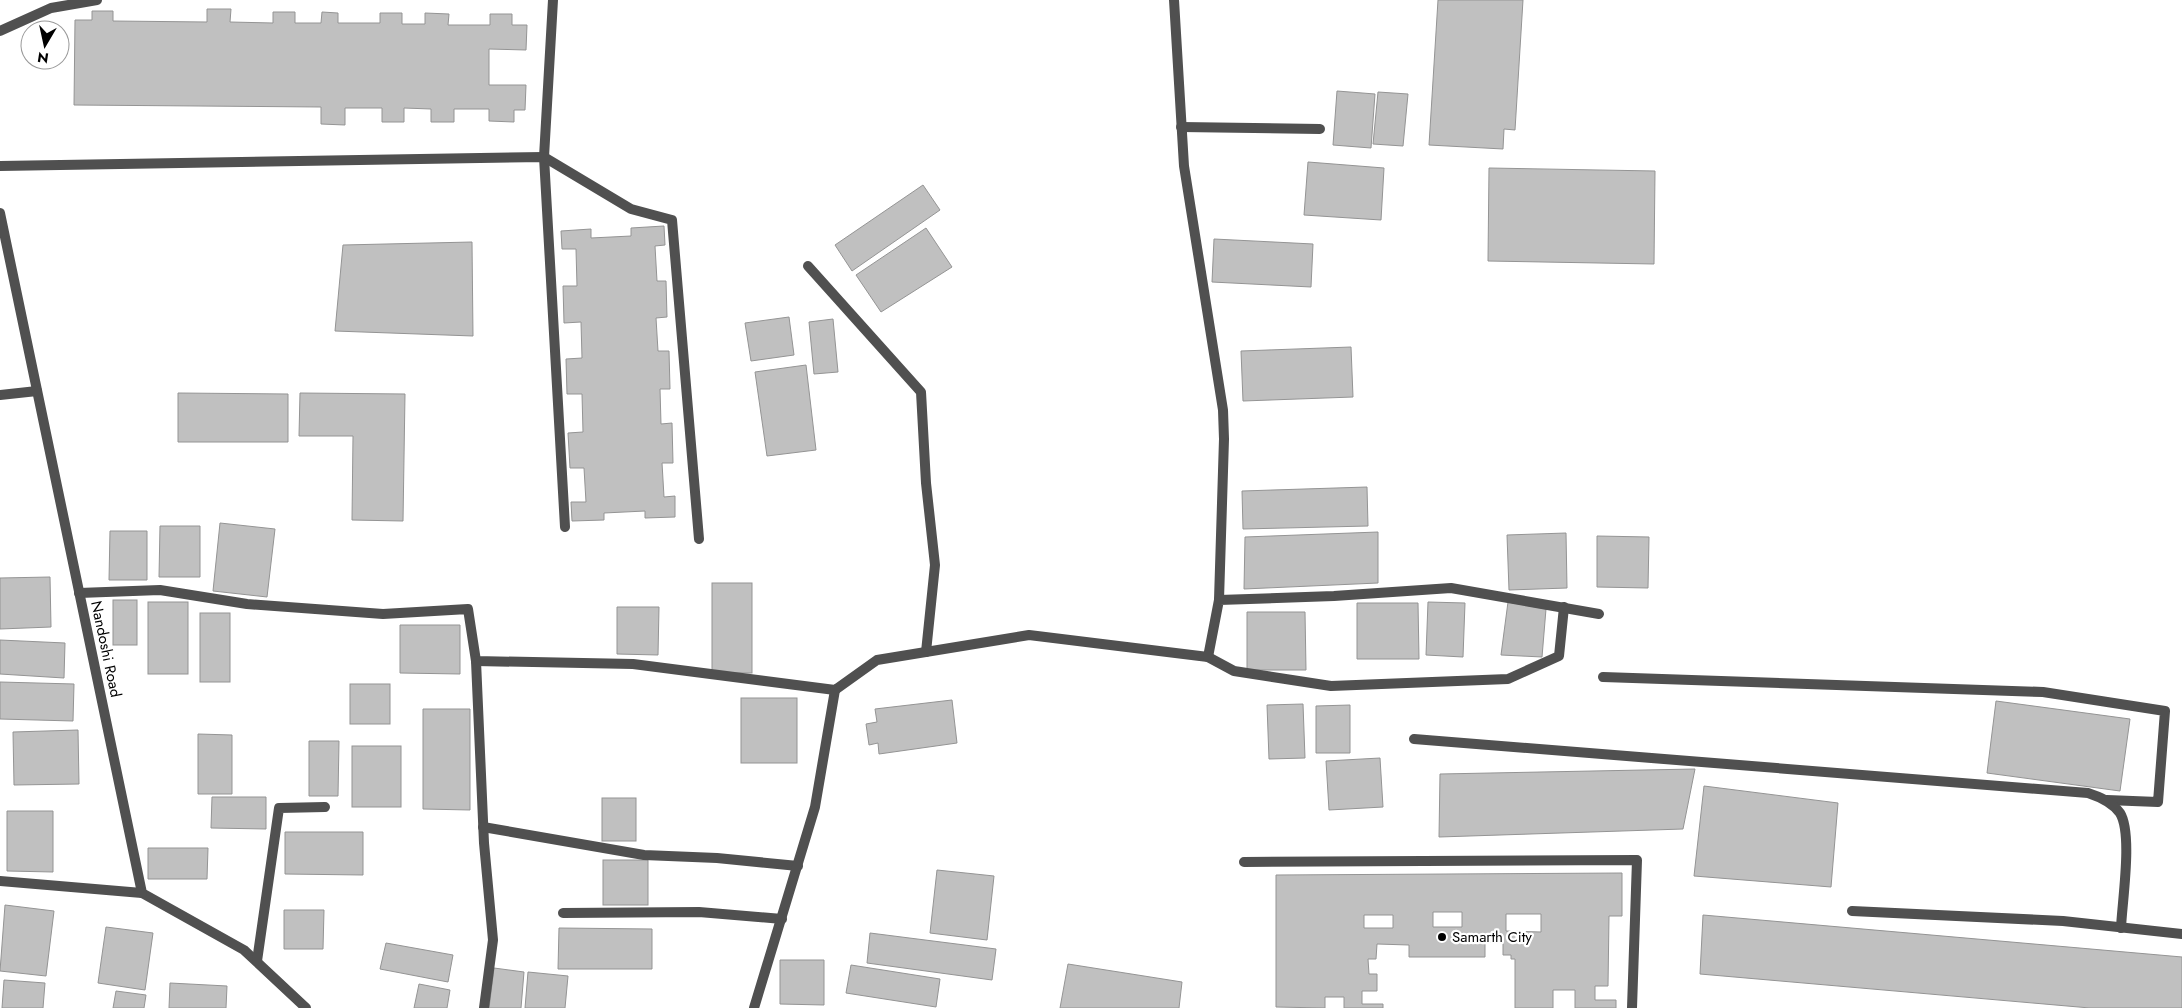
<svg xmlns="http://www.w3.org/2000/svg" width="2182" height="1008" font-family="Jost,sans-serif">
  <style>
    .building { fill: #c0c0c0; stroke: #949494; fill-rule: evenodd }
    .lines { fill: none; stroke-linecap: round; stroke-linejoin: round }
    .lane { stroke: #505050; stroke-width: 10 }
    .street { stroke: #505050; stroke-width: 10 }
    .poi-dot { fill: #000; stroke: #fff; stroke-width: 2 }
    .labels { text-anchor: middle; stroke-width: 4.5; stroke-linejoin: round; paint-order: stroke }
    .street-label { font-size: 15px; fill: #000; stroke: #fff }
    .poi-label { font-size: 15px; fill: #000; stroke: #fff; text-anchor: start }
  </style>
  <rect width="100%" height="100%" fill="#fff"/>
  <!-- building -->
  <g class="building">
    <polygon points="1438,0 1523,0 1515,130 1504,129 1503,149 1429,145"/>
    <polygon points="207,9 231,9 230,22 273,23 273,12 295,12 295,23 321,23 322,12 338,13 338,23 380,23 380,13 402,13 402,24 425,24 425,13 449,14 448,25 490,25 490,14 512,14 512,25 527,25 526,50 489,49 489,85 526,85 525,110 514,110 514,122 489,121 489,109 454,109 454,122 431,122 431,109 404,108 404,122 382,122 382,108 345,108 345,125 321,124 321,107 74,105 75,20 92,20 92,11 113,11 113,21 207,22"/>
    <polygon points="1337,91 1375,94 1371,148 1333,145"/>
    <polygon points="1378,92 1408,94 1403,146 1373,144"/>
    <polygon points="1308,162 1384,168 1381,220 1304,215"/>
    <polygon points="1489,168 1655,171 1654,264 1488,261"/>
    <polygon points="923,185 940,210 852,271 835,245"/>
    <polygon points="664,226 665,245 655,246 657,281 666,281 667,317 656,318 658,351 669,351 670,389 660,389 661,424 672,423 673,463 662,463 664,497 675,496 675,517 645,518 645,511 604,513 604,520 572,521 571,502 586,502 584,468 570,468 568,433 583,432 582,394 567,394 566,359 582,358 581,322 564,323 563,286 577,286 576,249 562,249 561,231 591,229 591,238 631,236 631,228"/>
    <polygon points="926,228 952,267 881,312 856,275"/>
    <polygon points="1214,239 1313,244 1311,287 1212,282"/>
    <polygon points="472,242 473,336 335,331 343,245"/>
    <polygon points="789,317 794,355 751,361 745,323"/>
    <polygon points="833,319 838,372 814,374 809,322"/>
    <polygon points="1351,347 1353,397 1243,401 1241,351"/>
    <polygon points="806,365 816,450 767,456 755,372"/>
    <polygon points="178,393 288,394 288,442 178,442"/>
    <polygon points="300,393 405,394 403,521 352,520 353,436 299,436"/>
    <polygon points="1367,487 1368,526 1243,529 1242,491"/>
    <polygon points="220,523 275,529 267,597 213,591"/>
    <polygon points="160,526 200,526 200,577 159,577"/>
    <polygon points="110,531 147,531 147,580 109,580"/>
    <polygon points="1378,532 1378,583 1244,589 1245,537"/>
    <polygon points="1566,533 1567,588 1509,590 1507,535"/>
    <polygon points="1597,536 1649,537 1648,588 1597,587"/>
    <polygon points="50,577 51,627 0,629 0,578"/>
    <rect x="712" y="583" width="40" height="90"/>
    <rect x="113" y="600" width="24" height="45"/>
    <rect x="148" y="602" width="40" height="72"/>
    <polygon points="1428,602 1465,603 1463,657 1426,655"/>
    <polygon points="1508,602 1546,609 1542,657 1501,655"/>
    <polygon points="1357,603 1418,603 1419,659 1357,659"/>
    <polygon points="617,607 659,607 658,655 617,654"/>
    <polygon points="1247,612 1305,612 1306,670 1247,670"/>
    <rect x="200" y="613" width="30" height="69"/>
    <polygon points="400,625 460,625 460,674 400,673"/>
    <polygon points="0,640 65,643 64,678 0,674"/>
    <polygon points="0,682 74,684 73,721 0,719"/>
    <rect x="350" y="684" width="40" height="40"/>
    <rect x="741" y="698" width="56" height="65"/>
    <polygon points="952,700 957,743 879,754 878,743 869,745 866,724 877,722 875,709"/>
    <polygon points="1996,701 2130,719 2120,791 1987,773"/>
    <polygon points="1303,704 1305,758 1269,759 1267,705"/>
    <polygon points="1350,705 1350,753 1316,753 1316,706"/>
    <polygon points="423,709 470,709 470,810 423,809"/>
    <polygon points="78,730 79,784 14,785 13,732"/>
    <polygon points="198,734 232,735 232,794 198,794"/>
    <polygon points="309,741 339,741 338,796 309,796"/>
    <rect x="352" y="746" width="49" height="61"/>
    <polygon points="1380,758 1383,807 1329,810 1326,761"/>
    <polygon points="1695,769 1683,829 1439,837 1440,774"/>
    <polygon points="1704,786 1838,803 1831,887 1694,876"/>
    <polygon points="212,797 266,797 266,829 211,828"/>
    <rect x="602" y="798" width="34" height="43"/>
    <polygon points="7,811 53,811 53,872 7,871"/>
    <polygon points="285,832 363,832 363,875 285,874"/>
    <polygon points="148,848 208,848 207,879 148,879"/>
    <rect x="603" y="860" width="45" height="45"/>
    <polygon points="937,870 994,876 987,940 930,933"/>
    <path d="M 1622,873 L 1622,916 L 1609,916 L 1608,986 L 1595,986 L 1595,1000 L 1616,1000 L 1616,1008 L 1575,1008 L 1575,990 L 1553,990 L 1553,1008 L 1515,1008 L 1515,959 L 1511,959 L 1511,955 L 1503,955 L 1503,942 L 1485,942 L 1485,957 L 1409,957 L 1409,945 L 1377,944 L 1376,959 L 1368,959 L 1369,974 L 1377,974 L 1377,991 L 1362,991 L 1362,1004 L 1383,1004 L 1383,1008 L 1344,1008 L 1344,997 L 1325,997 L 1325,1008 L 1276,1007 L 1276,875 ZM 1433,912 L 1462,912 L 1462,927 L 1433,927 ZM 1506,914 L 1541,914 L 1541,932 L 1506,931 ZM 1364,915 L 1393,915 L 1393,928 L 1364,928 Z"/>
    <polygon points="5,905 54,911 46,976 0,971"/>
    <polygon points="284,910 324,910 323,949 284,949"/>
    <polygon points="1703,915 2182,957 2182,1008 2090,1008 1700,974"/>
    <polygon points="106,927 153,933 145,990 98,983"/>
    <polygon points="559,928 652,929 652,969 558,969"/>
    <polygon points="870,933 996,949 992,980 867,963"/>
    <polygon points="386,943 453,955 448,982 380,969"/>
    <polygon points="780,960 824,960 824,1005 780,1004"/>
    <polygon points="1068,964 1182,982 1179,1008 1060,1008"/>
    <polygon points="851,965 940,979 936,1007 846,993"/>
    <polygon points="494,968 524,972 521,1008 489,1008"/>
    <polygon points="528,972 568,976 565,1008 525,1008"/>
    <polygon points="4,980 45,983 43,1008 2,1008"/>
    <polygon points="170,983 227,986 226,1008 169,1008"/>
    <polygon points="419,984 450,990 447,1008 414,1008"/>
    <polygon points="116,991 146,995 144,1008 113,1008"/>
  </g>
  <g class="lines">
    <!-- lane -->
    <g class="lane">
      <polyline points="1603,677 2043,692 2165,711 2158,802 2107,800"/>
      <path d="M 1414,739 L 2088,793 C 2100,797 2112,802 2120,813 C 2133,834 2122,902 2121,928"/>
      <polyline points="1244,862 1637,860 1632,1008"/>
      <polyline points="1852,911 2063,921 2182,934"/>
    </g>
    <!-- street -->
    <g class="street">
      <polyline points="553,0 544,157 565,527"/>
      <polyline points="1174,0 1184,166 1223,410 1224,439 1219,600"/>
      <polyline points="0,31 51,8 97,0"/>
      <polyline points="1181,127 1320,129"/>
      <polyline points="0,166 544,157 631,209 672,220 699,539"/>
      <polyline points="0,213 142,893 244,950 306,1008"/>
      <polyline points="808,266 921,392 926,483 935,565 926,652"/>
      <polyline points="0,395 37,391"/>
      <polyline points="79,593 160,590 247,604 383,614 468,609 476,661 633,664 835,690 877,660 1029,635 1208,657 1234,671 1331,686 1508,679 1559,656 1564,607"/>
      <polyline points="1208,657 1219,600 1334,596 1451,588 1599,614"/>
      <polyline points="476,661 484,843 493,940 484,1008"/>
      <polyline points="483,827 644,855 717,858 798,866"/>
      <polyline points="0,881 142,893"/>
      <polyline points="563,913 699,912 782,919"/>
      <polyline points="257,961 279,808 325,807"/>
      <polyline points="754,1008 815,807 835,690"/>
    </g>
  </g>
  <!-- markers -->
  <circle class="poi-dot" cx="1442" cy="937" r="5"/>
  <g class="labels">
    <!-- street labels -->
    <g class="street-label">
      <text transform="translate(106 649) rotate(78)" y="5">Nandoshi Road</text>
    </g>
    <!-- poi labels -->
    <g class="poi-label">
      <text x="1452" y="942">Samarth City</text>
    </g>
  </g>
  <!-- north arrow -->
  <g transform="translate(45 45) rotate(189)"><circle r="24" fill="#ffffff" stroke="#999999"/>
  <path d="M0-4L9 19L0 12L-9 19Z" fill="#000000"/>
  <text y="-8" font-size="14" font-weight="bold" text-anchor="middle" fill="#000000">N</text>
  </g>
</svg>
